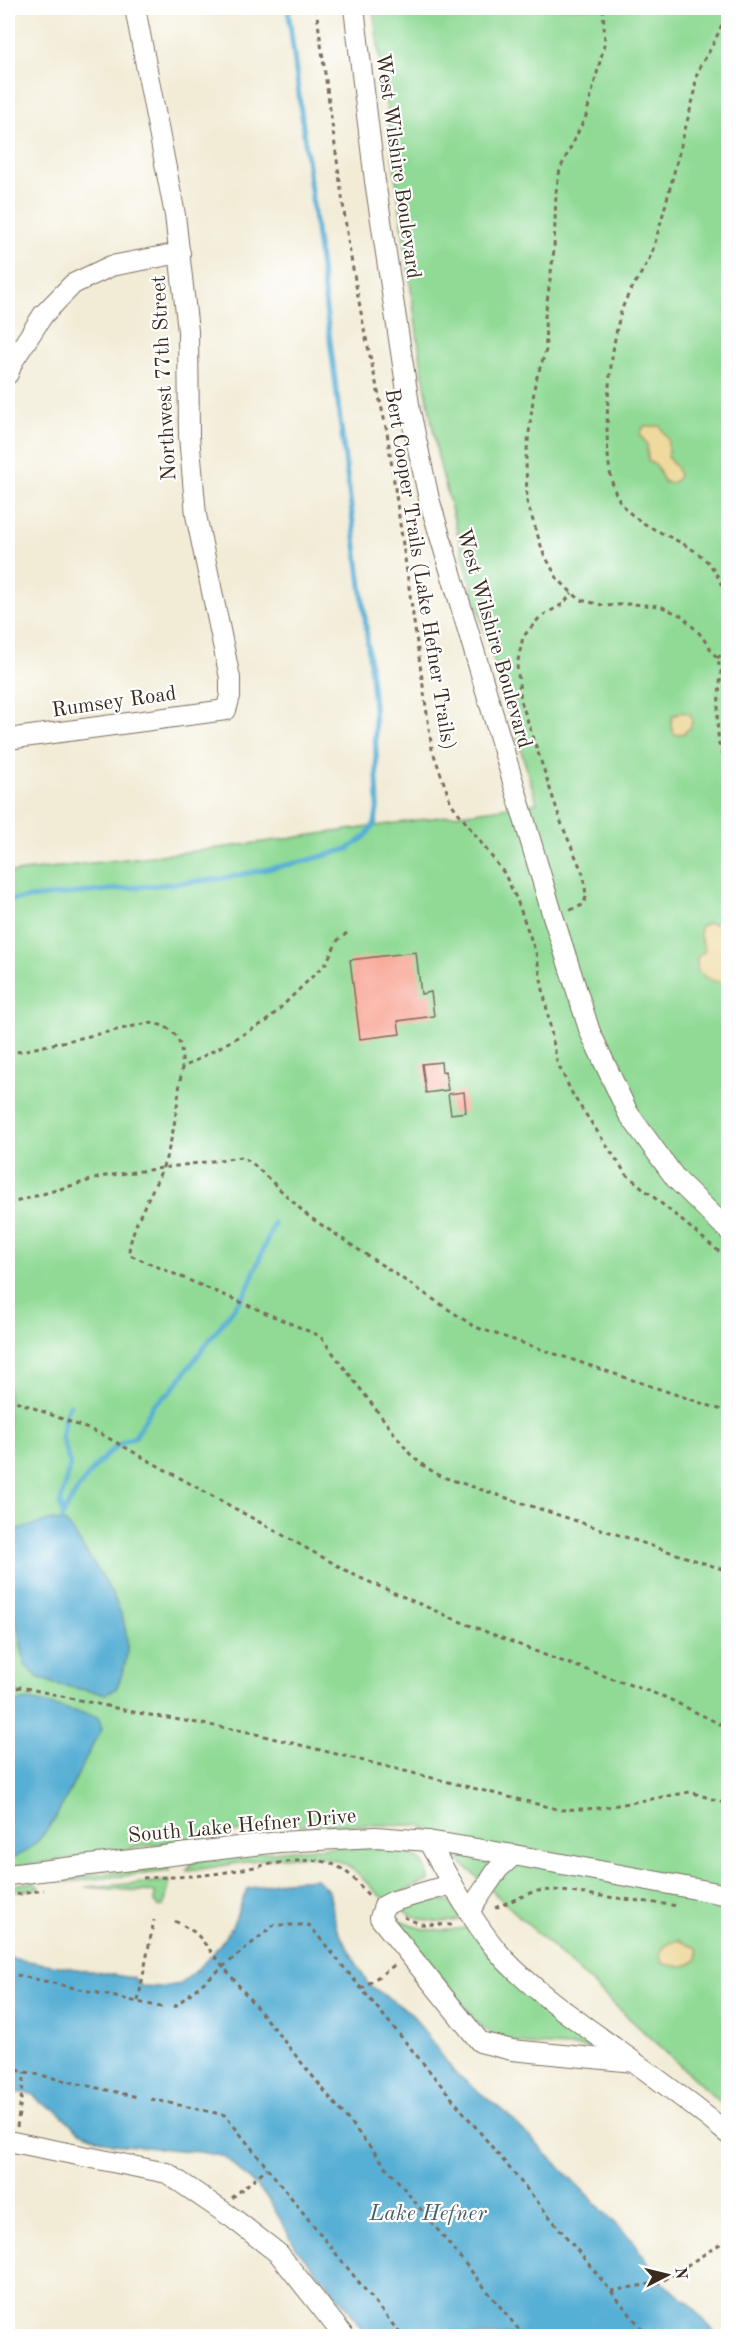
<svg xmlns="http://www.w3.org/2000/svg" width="736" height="2344" font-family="'Old Standard TT',serif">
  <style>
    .green { fill: #90da95; stroke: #66825a; stroke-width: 1.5 }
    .sand { fill: #eeda9e; stroke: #94825e; stroke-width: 1.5 }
    .water { fill: #57afd4; stroke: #496c79; stroke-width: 1.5 }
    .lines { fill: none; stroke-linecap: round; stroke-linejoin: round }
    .stream { stroke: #57afd4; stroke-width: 5 }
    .building { fill: #f8a494 }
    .minor-casing { stroke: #7b6e5f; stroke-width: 22 }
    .path { stroke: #7b6e5f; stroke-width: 3; stroke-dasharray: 4.5 4.5; stroke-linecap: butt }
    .minor { stroke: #fff; stroke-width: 20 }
    .labels { text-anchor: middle; stroke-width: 4.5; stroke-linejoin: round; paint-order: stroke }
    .street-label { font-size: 21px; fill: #3b2a1e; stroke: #fff }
    .water-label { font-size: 22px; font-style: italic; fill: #465f67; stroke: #fff }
  </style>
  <rect width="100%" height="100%" fill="#fff"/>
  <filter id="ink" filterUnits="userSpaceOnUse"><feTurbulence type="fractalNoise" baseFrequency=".0167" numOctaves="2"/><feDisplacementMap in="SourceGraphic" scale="12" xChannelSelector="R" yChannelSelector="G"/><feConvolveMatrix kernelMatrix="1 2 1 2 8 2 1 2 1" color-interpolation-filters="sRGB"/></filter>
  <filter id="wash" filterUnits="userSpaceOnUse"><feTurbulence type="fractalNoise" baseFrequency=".008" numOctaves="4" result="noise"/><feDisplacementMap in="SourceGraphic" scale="24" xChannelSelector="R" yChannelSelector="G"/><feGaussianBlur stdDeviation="1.35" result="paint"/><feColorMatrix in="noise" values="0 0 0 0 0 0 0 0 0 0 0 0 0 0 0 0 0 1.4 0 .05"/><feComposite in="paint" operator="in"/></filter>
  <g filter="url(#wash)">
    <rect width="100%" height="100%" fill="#f2ecd7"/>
    <!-- green -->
    <g class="green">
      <polygon points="373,8 728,8 728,2110 421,1825 280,1825 8,1868 8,873 228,847 537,803 471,585 438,457 421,362"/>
      <path d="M 329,1847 C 358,1848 428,1838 429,1881 L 384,1899 C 371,1890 363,1876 350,1867 C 314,1842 229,1867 187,1871 L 192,1862 L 225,1856 Z"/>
      <polygon points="163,1865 168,1867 169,1871 65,1882 69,1878"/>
      <polygon points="170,1881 164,1906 159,1907 155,1902 155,1892 86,1887"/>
      <polygon points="33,1882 40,1888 8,1893 8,1886"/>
      <path d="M 432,1900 L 450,1902 L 464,1919 C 440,1925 419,1922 398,1907 Z"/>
      <path d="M 392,1916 C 417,1932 441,1933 470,1927 C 502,1979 540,2007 589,2042 L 590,2048 C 555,2045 509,2049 480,2026 Z"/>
    </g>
    <!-- sand -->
    <g class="sand">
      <polygon points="644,426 660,426 668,439 668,458 677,468 679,477 672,483 664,482 657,466 648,461 647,444 640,435"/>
      <polygon points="682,712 690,714 692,719 691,727 684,733 675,735 671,726 672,716"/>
      <path d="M 707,923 L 717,924 C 727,935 720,944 728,954 L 728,980 L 725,983 C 713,981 705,979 697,970 L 697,958 L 705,950 L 700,937 L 700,927 Z"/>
      <path d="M 678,1940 L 696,1948 C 706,1970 668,1968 662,1962 C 661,1960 660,1955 659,1953 L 666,1945 Z"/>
    </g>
    <!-- water -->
    <g class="water">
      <path d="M 52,1520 L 66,1523 L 72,1530 C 96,1571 139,1616 124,1668 C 122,1675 119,1682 116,1689 L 105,1694 L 55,1684 L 38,1677 L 25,1665 L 18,1629 L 13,1610 L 8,1600 L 8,1532 Z"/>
      <path d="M 30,1700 L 98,1717 L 102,1728 C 98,1739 90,1749 85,1760 C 69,1791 46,1852 8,1859 L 8,1707 L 15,1702 Z"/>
      <polygon points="316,1879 329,1891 336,1927 368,1984 411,2013 454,2072 507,2114 632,2240 661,2282 689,2303 718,2336 366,2336 348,2308 297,2249 268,2198 225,2157 200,2152 112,2144 78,2130 56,2110 41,2103 33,2094 10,2092 8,2096 8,1955 9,1958 133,1978 141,1986 162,1987 181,1984 212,1955 231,1929 247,1889 284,1881"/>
    </g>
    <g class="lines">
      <!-- stream -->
      <g class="stream">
        <polyline points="8,900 220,879 306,861 348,849 365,837 375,823 378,803 374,705 365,617 288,8"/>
        <path d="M 63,1515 C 75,1490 107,1445 135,1437 L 153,1405 L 171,1391 L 246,1292 L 274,1223"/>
        <polyline points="62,1520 63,1515 60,1504 70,1465 62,1438 65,1415 70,1405"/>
      </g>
    </g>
    <g id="blocks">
      <!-- building -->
      <g class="building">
        <polygon points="416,952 421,994 431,992 434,1016 398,1021 400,1034 360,1039 350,960"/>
        <polygon points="441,1062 442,1072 445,1071 448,1090 426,1093 422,1064"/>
        <polygon points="464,1092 466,1112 451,1114 448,1094"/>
      </g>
    </g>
  </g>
  <g filter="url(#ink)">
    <use href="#blocks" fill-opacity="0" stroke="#7b6e5f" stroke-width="1.5"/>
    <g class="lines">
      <defs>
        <g id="minor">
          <polyline points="354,8 375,181 410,411 429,499 552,913 590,1032 628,1113 676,1179 728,1230"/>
          <polyline points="8,374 13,361 43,315 73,284 111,266 180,253"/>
          <polyline points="8,739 226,710 230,696 230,678 196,515 189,436 188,331 175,215 135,8"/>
          <path d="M 428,1841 C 450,1880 475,1927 505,1960 C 534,1990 568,2014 601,2038 C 644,2069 688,2100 728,2134"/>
          <polyline points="8,1875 279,1842 376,1837 428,1841 514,1855 728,1895"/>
          <polyline points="452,1884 394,1901 384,1906 380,1918 480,2042 512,2050 634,2062"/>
          <polyline points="470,1910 498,1869 514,1855"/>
          <polyline points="8,2141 167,2173 234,2219 279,2254 344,2336"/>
        </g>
      </defs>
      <!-- minor casing -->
      <use href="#minor" class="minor-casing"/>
      <!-- path -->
      <g class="path">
        <polyline points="316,8 349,247 364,329 387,432 432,749 451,803 504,873 517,900 536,953 557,1062 574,1097 626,1174 728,1259"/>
        <polyline points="603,8 605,42 586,116 560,169 556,192 554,250 545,317 546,350 535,383 526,458 527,502 543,552 557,578 572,593 581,600 606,606 630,604 660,606 682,616 700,634 717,658 721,671 717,721 719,745 728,766"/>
        <path d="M 728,8 C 723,22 718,35 711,48 C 701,66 695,70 695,92 C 681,143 669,195 654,246 C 647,271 626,290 620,316 C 609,355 599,460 617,496 C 636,533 687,535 711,566 C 722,580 725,596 728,612"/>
        <polyline points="717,658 728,651"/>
        <polyline points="570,910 583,905 586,897 584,876 562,825 521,701 517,665 523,637 540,617 563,604 572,593"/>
        <path d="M 347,933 L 338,940 L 326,963 L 267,1021 L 182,1068 C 177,1102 175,1137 162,1169 C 151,1196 133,1222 129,1251 L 132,1256 L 320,1336 L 410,1454 L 424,1466 L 440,1476 L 728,1571"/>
        <path d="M 8,1054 L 148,1023 C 177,1025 183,1042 182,1068"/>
        <polyline points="8,1204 105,1176 241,1157 251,1162 308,1216 475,1327 728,1412"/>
        <polyline points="8,1398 101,1434 358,1577 454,1619 550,1657 665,1697 728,1728"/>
        <polyline points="8,1690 21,1687 138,1713 244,1731 561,1810 601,1808 690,1792 728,1804"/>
        <path d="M 143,1878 C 166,1877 190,1877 213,1874 C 242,1871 305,1853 332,1864 C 349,1870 359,1885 370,1897"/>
        <polyline points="8,1896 44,1890"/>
        <polyline points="495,1908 535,1891 554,1890 679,1906"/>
        <polyline points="404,1917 420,1924 456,1925"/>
        <polyline points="175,1921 196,1933 524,2336"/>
        <polyline points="8,1973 165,2008"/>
        <polyline points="361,1989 396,1964"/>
        <polyline points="138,2001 154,1920"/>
        <polyline points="174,2007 274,1925 309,1925 648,2336"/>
        <polyline points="8,2068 138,2097"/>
        <polyline points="151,2099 225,2115 402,2336"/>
        <polyline points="17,2127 25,2072"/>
        <polyline points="232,2198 267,2168"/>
        <polyline points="611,2291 661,2282 728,2239"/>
      </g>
      <!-- minor -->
      <use href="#minor" class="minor"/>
    </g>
  </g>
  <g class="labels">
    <!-- street labels -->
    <g class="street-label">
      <text transform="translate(399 166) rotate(82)" y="7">West Wilshire Boulevard</text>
      <text transform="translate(163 378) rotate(-93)" y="7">Northwest 77th Street</text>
      <text transform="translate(421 569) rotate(81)" y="7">Bert Cooper Trails (Lake Hefner Trails)</text>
      <text transform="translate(495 638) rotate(74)" y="7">West Wilshire Boulevard</text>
      <text transform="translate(114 701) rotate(-8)" y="7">Rumsey Road</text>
      <text transform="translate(242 1825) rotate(-5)" y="7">South Lake Hefner Drive</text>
    </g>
    <!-- water labels -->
    <g class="water-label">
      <text x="428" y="2220">Lake Hefner</text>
    </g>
  </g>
  <!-- margin -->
  <rect width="736" height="2344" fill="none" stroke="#fff" stroke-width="30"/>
  <!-- north arrow -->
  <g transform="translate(667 2275) rotate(83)" stroke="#ffffff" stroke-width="4.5" paint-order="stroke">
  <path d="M0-4.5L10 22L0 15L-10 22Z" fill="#3b2a1e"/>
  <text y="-9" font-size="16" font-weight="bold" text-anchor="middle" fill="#3b2a1e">N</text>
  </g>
</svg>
